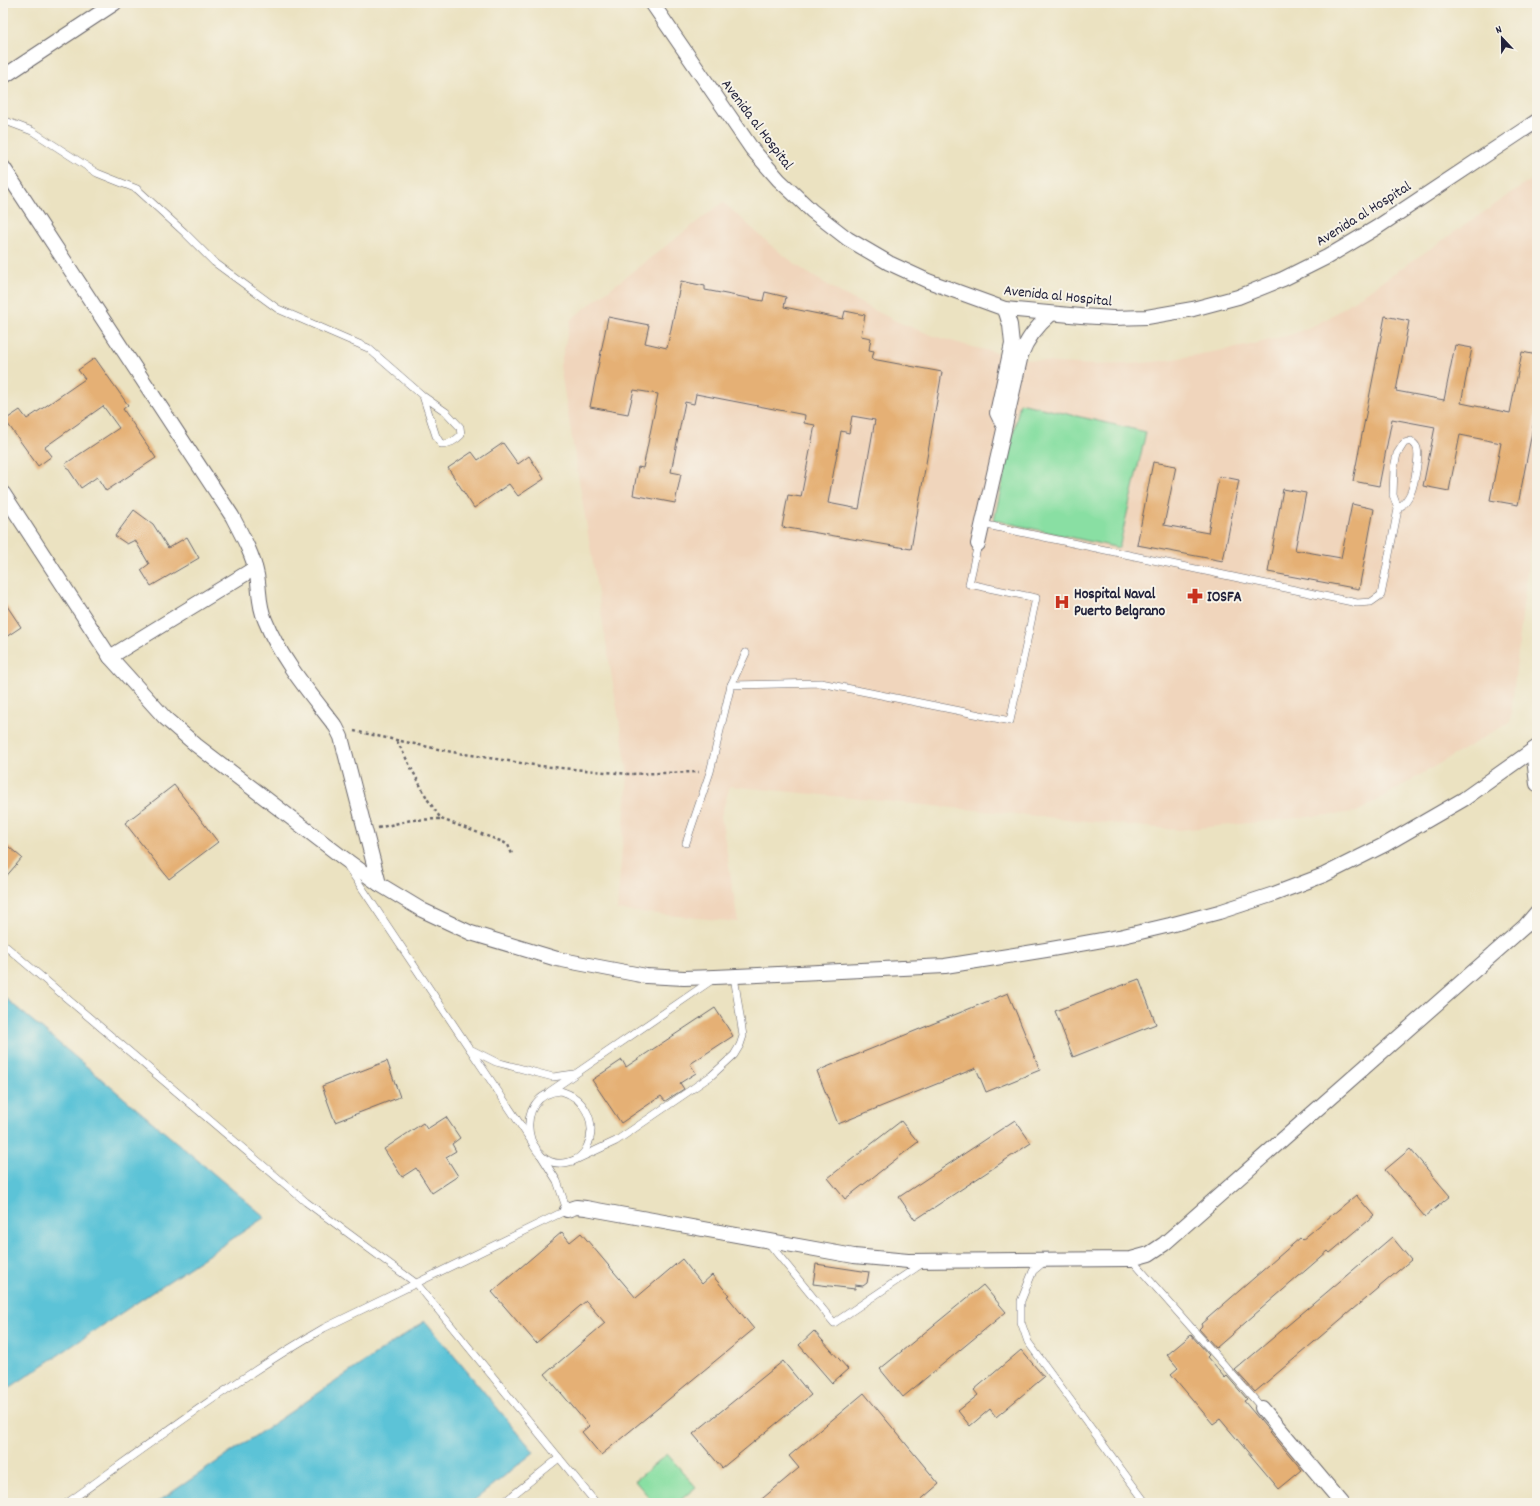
<svg xmlns="http://www.w3.org/2000/svg" width="1540" height="1506" font-family="Dekko,sans-serif">
  <style>
    .built { fill: #f0d5bc }
    .green { fill: #89dfa3; stroke: #56806f }
    .water { fill: #5bc3d7; stroke: #3e7289 }
    .building { fill: #e5b075; fill-rule: evenodd }
    .lines { fill: none; stroke-linecap: round; stroke-linejoin: round }
    .lane-casing { stroke: #68656a; stroke-width: 8 }
    .street-casing { stroke: #68656a; stroke-width: 16 }
    .path { stroke: #68656a; stroke-width: 2.5; stroke-dasharray: 3 3; stroke-linecap: butt }
    .lane { stroke: #fff; stroke-width: 7 }
    .street { stroke: #fff; stroke-width: 14 }
    .labels { text-anchor: middle; stroke-width: 4; stroke-linejoin: round; paint-order: stroke }
    .street-label { font-size: 15px; fill: #22223b; stroke: #f7f3e8 }
    .poi-label { font-size: 15px; font-weight: bold; fill: #22223b; stroke: #f7f3e8; text-anchor: start }
  </style>
  <rect width="100%" height="100%" fill="#f7f3e8"/>
  <filter id="ink" filterUnits="userSpaceOnUse"><feTurbulence type="fractalNoise" baseFrequency=".025" numOctaves="2"/><feDisplacementMap in="SourceGraphic" scale="8" xChannelSelector="R" yChannelSelector="G"/><feConvolveMatrix kernelMatrix="1 2 1 2 8 2 1 2 1" color-interpolation-filters="sRGB"/></filter>
  <filter id="wash" filterUnits="userSpaceOnUse"><feTurbulence type="fractalNoise" baseFrequency=".012" numOctaves="4" result="noise"/><feDisplacementMap in="SourceGraphic" scale="16" xChannelSelector="R" yChannelSelector="G"/><feGaussianBlur stdDeviation="0.9" result="paint"/><feColorMatrix in="noise" values="0 0 0 0 0 0 0 0 0 0 0 0 0 0 0 0 0 1.4 0 .05"/><feComposite in="paint" operator="in"/></filter>
  <g filter="url(#wash)">
    <rect width="100%" height="100%" fill="#ebe2c1"/>
    <!-- built -->
    <polygon class="built" points="1537,176 1537,483 1510,722 1357,812 1179,830 730,786 721,816 738,922 617,910 628,774 560,366 571,319 723,202 774,248 806,272 841,293 868,307 898,322 934,336 972,347 1031,360 1058,363 1095,365 1130,364 1163,361 1251,345 1293,334 1315,325 1330,317"/>
    <!-- green -->
    <g class="green">
      <polygon points="1020,403 1146,432 1119,548 994,520"/>
      <polygon points="667,1454 696,1487 677,1503 654,1503 635,1481"/>
    </g>
    <!-- water -->
    <g class="water">
      <polygon points="3,996 265,1217 3,1392"/>
      <polygon points="425,1321 534,1452 471,1503 156,1503"/>
    </g>
    <g id="blocks">
      <!-- building -->
      <g class="building">
        <path d="M 681,281 L 705,286 L 705,290 L 763,301 L 765,292 L 786,297 L 784,307 L 843,319 L 845,311 L 865,315 L 861,336 L 871,338 L 869,350 L 874,351 L 872,359 L 942,372 L 911,549 L 782,527 L 788,495 L 801,497 L 815,425 L 804,423 L 805,415 L 696,394 L 694,404 L 685,402 L 671,472 L 681,474 L 675,503 L 633,495 L 638,467 L 643,468 L 658,394 L 634,390 L 628,414 L 590,407 L 608,317 L 649,325 L 645,343 L 667,348 ZM 852,416 L 875,420 L 859,509 L 828,503 L 841,431 L 849,433 Z"/>
        <polygon points="1385,316 1409,321 1396,391 1444,400 1455,345 1472,348 1461,403 1510,413 1522,352 1537,355 1537,406 1518,505 1490,500 1501,443 1460,435 1449,491 1423,486 1435,427 1392,419 1379,486 1353,481"/>
        <polygon points="95,358 128,405 123,409 156,458 106,491 97,477 81,488 65,464 119,428 103,406 45,447 52,456 38,466 5,420 20,410 27,419 85,379 78,370"/>
        <polygon points="503,443 518,464 529,456 544,479 518,496 509,484 474,508 448,468 472,452 478,460"/>
        <polygon points="1153,462 1176,466 1164,525 1208,533 1219,476 1239,480 1223,561 1137,545"/>
        <polygon points="1283,489 1306,493 1295,550 1341,558 1352,504 1374,509 1359,589 1268,572"/>
        <polygon points="134,510 153,524 168,548 187,537 199,558 151,586 141,570 149,564 135,540 127,544 115,536"/>
        <polygon points="3,600 21,627 3,639"/>
        <polygon points="174,785 218,842 169,879 125,823"/>
        <polygon points="3,842 22,858 3,880"/>
        <polygon points="1139,979 1156,1024 1073,1057 1055,1011"/>
        <polygon points="1008,993 1040,1070 986,1092 976,1068 838,1124 817,1071"/>
        <polygon points="715,1008 733,1036 690,1064 696,1073 680,1083 684,1089 665,1101 661,1096 621,1123 592,1080 622,1060 626,1067"/>
        <polygon points="387,1061 400,1097 335,1122 322,1086"/>
        <polygon points="446,1117 460,1138 452,1144 456,1151 446,1157 458,1176 432,1193 416,1168 402,1177 384,1149 423,1123 427,1129"/>
        <polygon points="1015,1120 1031,1143 915,1220 899,1197"/>
        <polygon points="901,1121 918,1142 845,1199 828,1178"/>
        <polygon points="1410,1149 1450,1196 1425,1217 1385,1170"/>
        <polygon points="1356,1195 1374,1216 1330,1253 1328,1251 1216,1348 1199,1329 1202,1326 1201,1324 1300,1238 1302,1240"/>
        <polygon points="562,1232 570,1242 581,1233 636,1298 682,1259 702,1284 712,1275 729,1295 727,1296 754,1329 601,1455 582,1432 589,1426 545,1374 605,1323 586,1301 536,1343 492,1292"/>
        <polygon points="1392,1237 1411,1260 1255,1392 1235,1370"/>
        <polygon points="816,1264 869,1272 867,1283 863,1286 855,1285 855,1289 813,1284"/>
        <polygon points="983,1285 1006,1312 903,1397 880,1369"/>
        <polygon points="814,1331 848,1369 832,1383 799,1345"/>
        <polygon points="1191,1335 1209,1355 1207,1357 1225,1378 1227,1376 1247,1399 1244,1401 1302,1470 1279,1489 1220,1419 1213,1424 1171,1374 1178,1368 1167,1355"/>
        <polygon points="1021,1350 1044,1377 996,1417 990,1409 970,1426 958,1411 978,1395 974,1390"/>
        <polygon points="783,1361 811,1395 722,1468 693,1434"/>
        <polygon points="864,1393 939,1484 917,1503 757,1503 799,1468 789,1456"/>
      </g>
    </g>
  </g>
  <g filter="url(#ink)">
    <use href="#blocks" fill-opacity="0" stroke="#68656a" stroke-width="1"/>
    <g class="lines">
      <defs>
        <g id="lane">
          <path d="M 3,120 L 32,131 L 97,173 L 137,189 L 184,232 L 214,262 L 278,309 L 368,348 L 423,396 L 446,412 L 460,427 L 461,435 C 455,441 450,444 441,444 L 436,436 L 423,396"/>
          <path d="M 982,524 L 1357,603 L 1371,602 L 1381,595 L 1398,509 L 1393,495 L 1394,468 L 1397,454 L 1404,443 L 1411,441 C 1413,443 1415,444 1416,446 C 1421,453 1414,484 1411,492 C 1408,499 1404,504 1398,509"/>
          <polyline points="746,653 731,685 821,683 1010,721 1036,598 969,584 978,544"/>
          <polyline points="686,843 710,772 731,685"/>
          <polyline points="348,867 536,1148"/>
          <polyline points="3,944 306,1202 417,1284 596,1503"/>
          <polyline points="470,1049 496,1062 553,1077 574,1074"/>
          <path d="M 561,1091 C 585,1098 598,1123 587,1147 C 584,1154 577,1160 569,1162 C 525,1174 510,1094 561,1091 Z"/>
          <polyline points="549,1092 712,980"/>
          <polyline points="573,1161 616,1141 711,1076 734,1055 740,1045 743,1036 734,976"/>
          <polyline points="767,1241 834,1323 923,1263"/>
          <polyline points="1131,1259 1262,1408"/>
          <polyline points="1045,1261 1033,1271 1021,1301 1021,1322 1028,1342 1146,1503"/>
          <path d="M 67,1503 C 151,1443 234,1380 324,1328 L 567,1210 L 557,1181 L 540,1154"/>
          <polyline points="503,1503 559,1458"/>
        </g>
        <g id="street">
          <polyline points="652,3 752,149 779,180 812,211 848,239 889,263 928,281 1005,309 1081,316 1113,318 1147,317 1193,309 1238,297 1283,279 1327,257 1376,228 1537,121"/>
          <polyline points="3,77 115,3"/>
          <path d="M 3,167 L 232,516 C 242,535 253,555 257,575 C 260,592 258,604 265,620 C 281,660 310,693 336,727 L 341,737 L 379,884"/>
          <polyline points="1004,427 997,413 1012,344 1010,325 1005,309"/>
          <polyline points="3,493 110,657 165,718 196,745 342,857 379,884 422,910 471,933 557,959 646,976 684,978 715,977 945,966 1046,950 1119,937 1170,925 1219,912 1274,894 1324,875 1386,844 1464,799 1537,747"/>
          <path d="M 978,544 L 1021,355 C 1027,338 1037,326 1051,314"/>
          <polyline points="110,657 255,568"/>
          <polyline points="1533,750 1537,784"/>
          <polyline points="567,1210 576,1207 586,1208 854,1256 908,1261 1131,1259 1149,1254 1164,1244 1525,926 1537,912"/>
          <polyline points="1262,1408 1342,1503"/>
        </g>
      </defs>
      <!-- lane casing -->
      <use href="#lane" class="lane-casing"/>
      <!-- street casing -->
      <use href="#street" class="street-casing"/>
      <!-- path -->
      <g class="path">
        <polyline points="354,731 452,752 540,766 628,774 699,772"/>
        <polyline points="397,741 428,800 441,819 503,842 508,845 512,854"/>
        <polyline points="378,828 411,820 440,819"/>
      </g>
      <!-- lane -->
      <use href="#lane" class="lane"/>
      <!-- street -->
      <use href="#street" class="street"/>
    </g>
  </g>
  <!-- icons -->
  <defs>
    <symbol id="pharmacy-bare" viewBox="-9 -9 18 18"><path d="M-2-6h4v4h4v4h-4v4h-4v-4h-4v-4h4Z" fill="#c8321e" stroke="#f7f3e8" stroke-width="2.5" paint-order="stroke"/></symbol>
    <symbol id="hospital-bare" viewBox="-9 -9 18 18"><path d="M-5-5h3v3.5h4V-5h3V5h-3V1.5h-4V5h-3Z" fill="#c8321e" stroke="#f7f3e8" stroke-width="2.5" paint-order="stroke"/></symbol>
  </defs>
  <g fill-rule="evenodd">
    <use href="#pharmacy-bare" x="1184" y="585" width="22" height="22"/>
    <use href="#hospital-bare" x="1051" y="591" width="22" height="22"/>
  </g>
  <g class="labels">
    <!-- street labels -->
    <g class="street-label">
      <text transform="translate(758 124) rotate(53)" y="5">Avenida al Hospital</text>
      <text transform="translate(1363 213) rotate(-32)" y="5">Avenida al Hospital</text>
      <text transform="translate(1058 295) rotate(6)" y="5">Avenida al Hospital</text>
    </g>
    <!-- poi labels -->
    <g class="poi-label">
      <text x="1074" y="598">Hospital Naval<tspan x="1074" dy="17">Puerto Belgrano</tspan></text>
      <text x="1207" y="601">IOSFA</text>
    </g>
  </g>
  <!-- margin -->
  <rect width="1540" height="1506" fill="none" stroke="#f7f3e8" stroke-width="16"/>
  <!-- north arrow -->
  <g transform="translate(1502 38) rotate(338)" stroke="#f7f3e8" stroke-width="3" paint-order="stroke">
  <path d="M0-3L7 15L0 10L-7 15Z" fill="#22223b"/>
  <text y="-6" font-size="11" font-weight="bold" text-anchor="middle" fill="#22223b">N</text>
  </g>
</svg>
